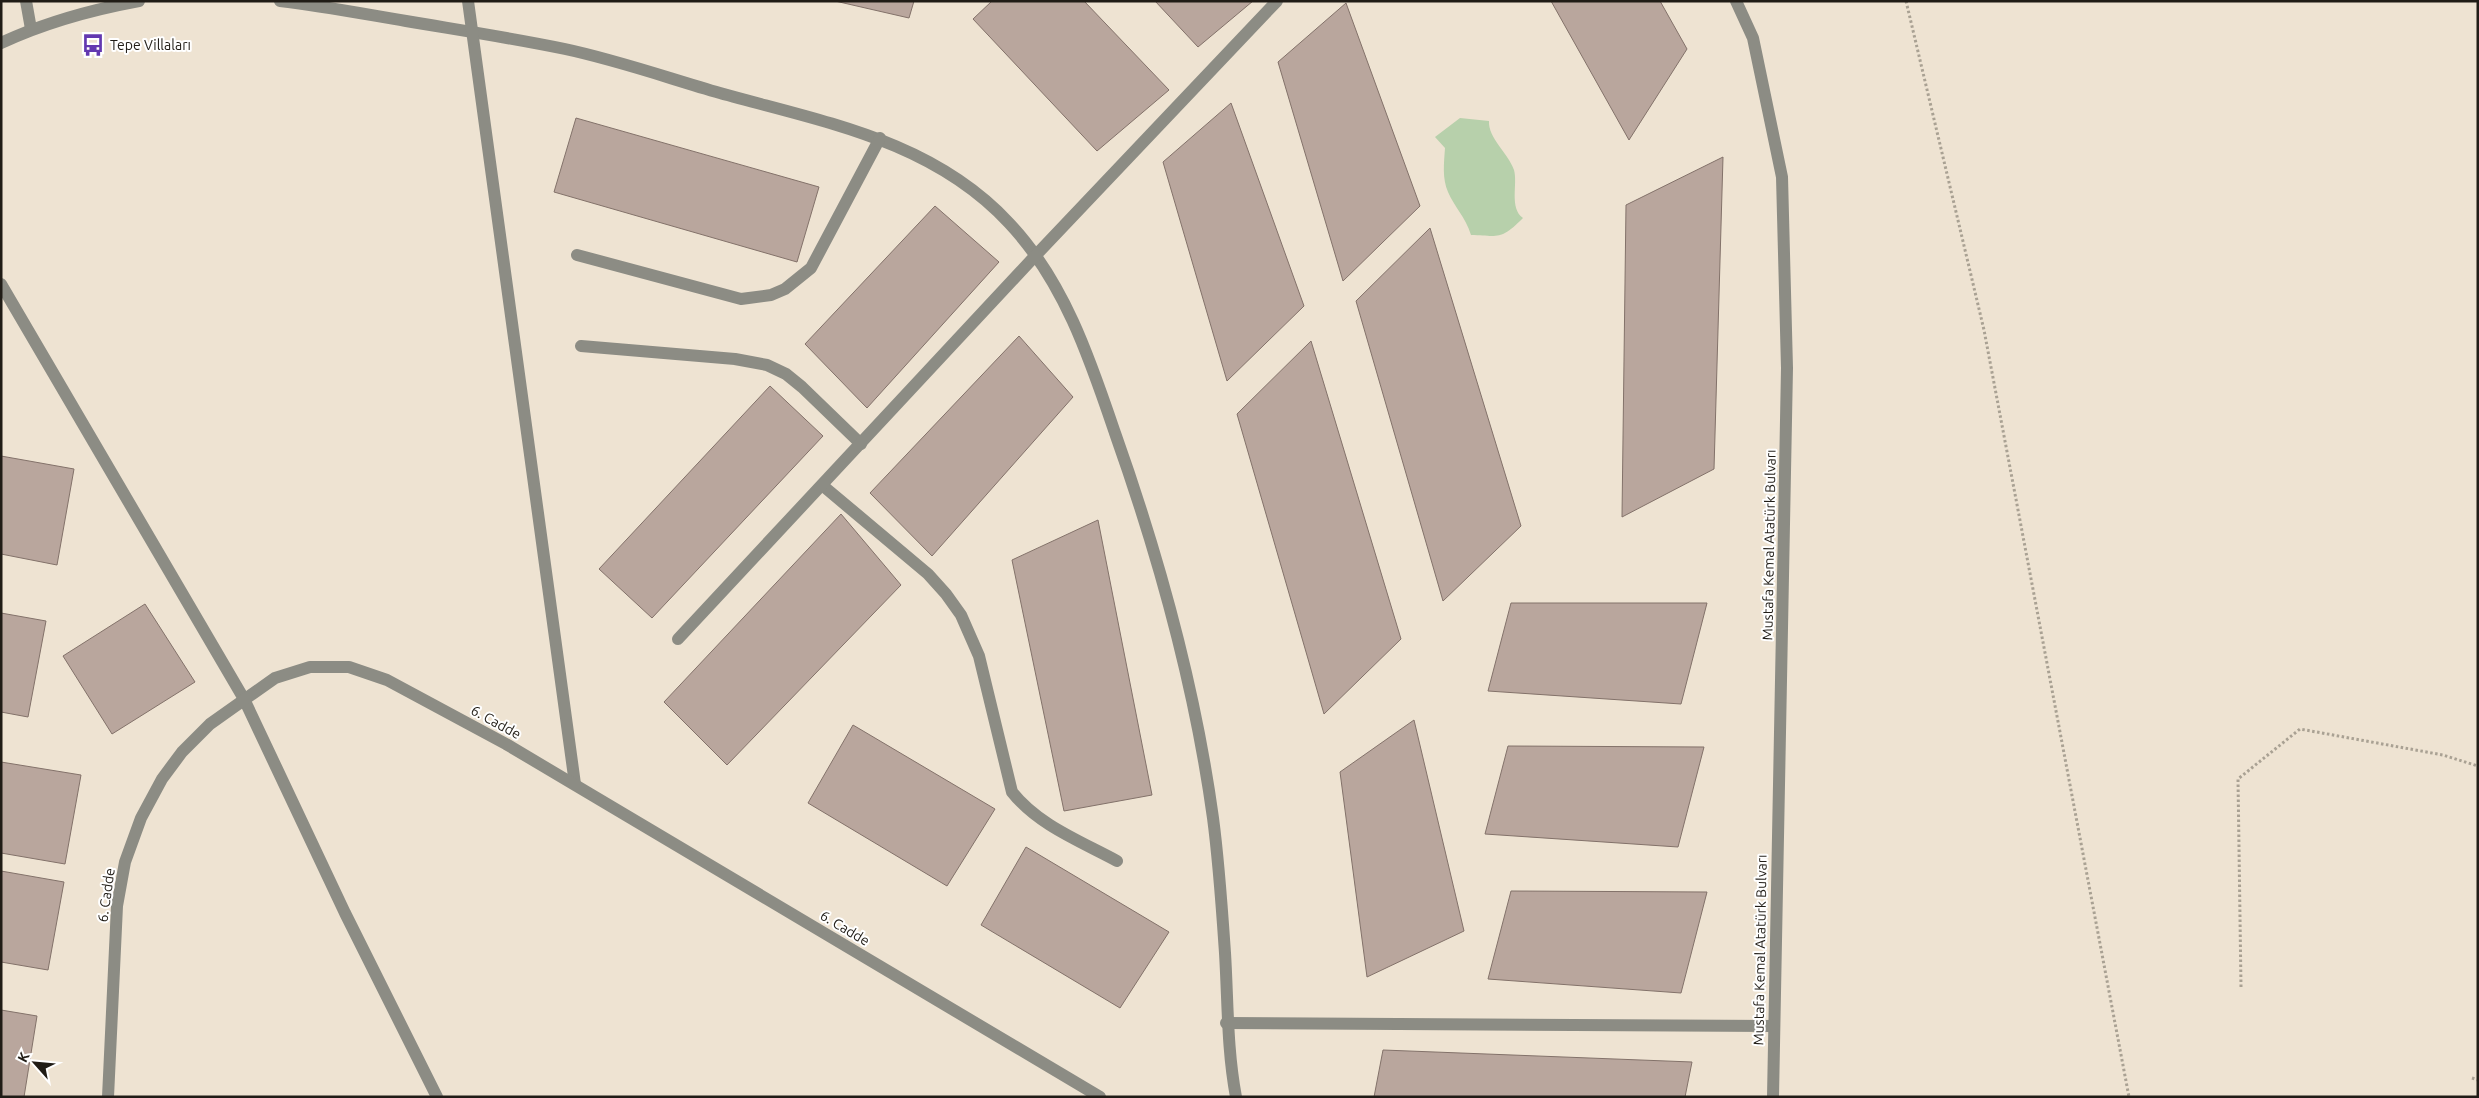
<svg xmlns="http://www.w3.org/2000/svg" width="2479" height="1098" font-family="Ubuntu,sans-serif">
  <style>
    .water { fill: #b7d0ab }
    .building { fill: #b9a69d; stroke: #83726a }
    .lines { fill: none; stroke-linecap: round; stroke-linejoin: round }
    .path { stroke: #a9a193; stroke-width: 3; stroke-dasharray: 2.5 2.5; stroke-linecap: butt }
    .minor { stroke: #8c8c84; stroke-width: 12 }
    .labels { text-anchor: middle; stroke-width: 4; stroke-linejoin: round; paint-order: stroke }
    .poi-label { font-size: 14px; fill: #201c16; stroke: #fff; text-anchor: start }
    .street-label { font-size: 14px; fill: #201c16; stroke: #fff }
  </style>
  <rect width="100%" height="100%" fill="#eee3d2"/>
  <!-- water -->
  <path class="water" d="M 1460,118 L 1489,121 C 1488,138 1508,153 1514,170 C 1518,184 1509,208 1523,218 C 1501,240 1500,236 1471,235 C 1465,216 1455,208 1448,192 C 1442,178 1444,163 1445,148 L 1435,137 Z"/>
  <!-- building -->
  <g class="building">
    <polygon points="835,1 914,1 909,18"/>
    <polygon points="992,1 1084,1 1169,90 1097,151 973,19"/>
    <polygon points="1155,1 1253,1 1198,47"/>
    <polygon points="1551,1 1660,1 1687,49 1629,140"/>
    <polygon points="1346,3 1420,206 1343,281 1278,62"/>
    <polygon points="1231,103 1304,306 1227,381 1163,162"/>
    <polygon points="576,118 819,187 797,262 554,192"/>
    <polygon points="1723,157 1714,469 1622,517 1626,205"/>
    <polygon points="935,206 999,262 867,408 805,344"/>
    <polygon points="1430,228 1521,526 1443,601 1356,301"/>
    <polygon points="1019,336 1073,397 932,556 870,493"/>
    <polygon points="1311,341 1401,639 1324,714 1237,414"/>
    <polygon points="770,386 823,436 652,618 599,569"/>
    <polygon points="1,456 74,469 57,565 1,554"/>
    <polygon points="841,514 901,585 727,765 664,702"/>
    <polygon points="1098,520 1152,795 1064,811 1012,560"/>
    <polygon points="1511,603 1707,603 1681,704 1488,691"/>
    <polygon points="145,604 195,682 112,734 63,656"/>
    <polygon points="1,613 46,621 28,717 1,712"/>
    <polygon points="1414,720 1464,931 1367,977 1340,772"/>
    <polygon points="853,725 995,809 947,886 808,803"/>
    <polygon points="1508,746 1704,747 1678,847 1485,834"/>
    <polygon points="1,762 81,775 65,864 1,853"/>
    <polygon points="1026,847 1169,932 1120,1008 981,925"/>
    <polygon points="1,871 64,882 48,970 1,962"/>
    <polygon points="1511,891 1707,892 1681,993 1488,979"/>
    <polygon points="1,1010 37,1016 24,1097 1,1097"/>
    <polygon points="1383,1050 1692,1062 1685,1097 1374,1097"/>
  </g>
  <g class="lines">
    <!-- path -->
    <g class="path">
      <polyline points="1906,1 1984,330 2129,1097"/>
      <polyline points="2241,987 2238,779 2300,729 2443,755 2478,766"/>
      <polyline points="2472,1078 2478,1080"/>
    </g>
    <!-- minor -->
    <g class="minor">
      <polyline points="26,1 31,29"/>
      <path d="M 280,1 C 323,6 364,14 406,21 C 459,30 512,38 565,49 C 617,60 668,78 720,93 C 823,122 932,140 1009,223 C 1064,281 1090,359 1115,433 C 1159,557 1195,687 1213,818 C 1219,863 1222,909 1225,953 C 1228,1002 1227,1049 1236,1097"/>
      <polyline points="468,1 575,784"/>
      <polyline points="1736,1 1753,38 1782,177 1787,368 1773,1097"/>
      <path d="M 1,43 C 46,22 90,10 139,1"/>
      <polyline points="577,255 741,299 771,295 785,289 811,268 880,138"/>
      <polyline points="1,284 244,699 345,913 437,1097"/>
      <polyline points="581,346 735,359 767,365 786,374 802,387 861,444"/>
      <path d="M 822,485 L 928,574 L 946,594 L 961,615 L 979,656 L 1012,792 C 1038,825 1080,841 1117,861"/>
      <polyline points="678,639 1036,255 1277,1"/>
      <polyline points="1226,1023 1774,1026"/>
      <polyline points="108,1097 117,906 125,862 141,818 162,779 182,752 210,724 275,678 310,667 349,667 387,680 506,744 1100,1097"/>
    </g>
  </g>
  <!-- icons -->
  <defs>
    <symbol id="bus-bare" viewBox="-9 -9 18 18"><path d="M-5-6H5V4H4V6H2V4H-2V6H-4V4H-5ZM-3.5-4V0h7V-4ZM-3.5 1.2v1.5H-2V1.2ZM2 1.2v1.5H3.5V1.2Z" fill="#6338b0" stroke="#fff" stroke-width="2.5" paint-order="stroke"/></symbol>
  </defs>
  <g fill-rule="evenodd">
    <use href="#bus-bare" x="77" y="29" width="32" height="32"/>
  </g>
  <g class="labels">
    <!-- poi labels -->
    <g class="poi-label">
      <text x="110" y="50">Tepe Villaları</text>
    </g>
    <!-- street labels -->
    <g class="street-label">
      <text transform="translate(1769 545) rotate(-89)" y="5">Mustafa Kemal Atatürk Bulvarı</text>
      <text transform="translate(496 722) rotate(29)" y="5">6. Cadde</text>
      <text transform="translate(106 895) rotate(-82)" y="5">6. Cadde</text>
      <text transform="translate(845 928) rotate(31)" y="5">6. Cadde</text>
      <text transform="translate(1760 950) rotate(-89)" y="5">Mustafa Kemal Atatürk Bulvarı</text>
    </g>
  </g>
  <!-- border -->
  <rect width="2479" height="1098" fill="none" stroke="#201c16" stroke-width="5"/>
  <!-- north arrow -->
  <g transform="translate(35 1063) rotate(297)" stroke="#ffffff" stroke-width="4" paint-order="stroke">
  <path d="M0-4L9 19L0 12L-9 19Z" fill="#201c16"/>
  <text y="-8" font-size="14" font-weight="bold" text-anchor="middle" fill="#201c16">K</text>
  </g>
</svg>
